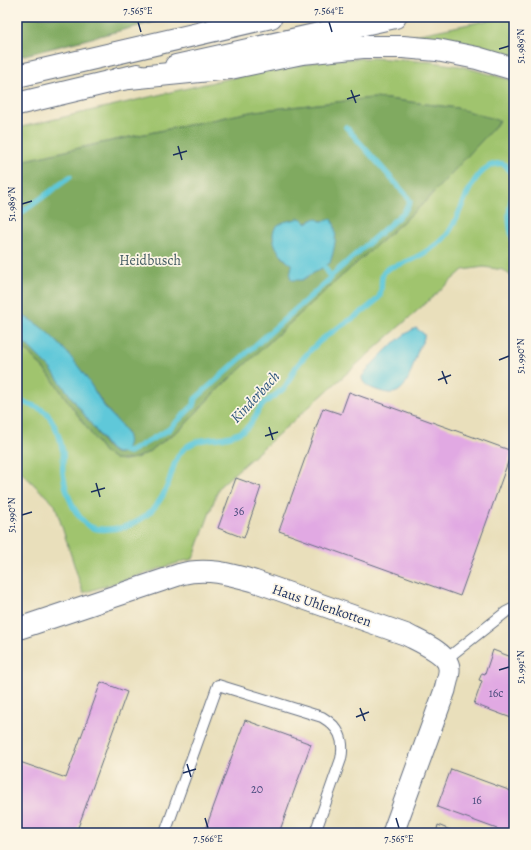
<svg xmlns="http://www.w3.org/2000/svg" width="531" height="850" font-family="Alegreya,serif">
  <style>
    .green { fill: #a0c46e; stroke: #5e7a66 }
    .forest { fill: #80aa61; stroke: #4e6c60; fill-rule: evenodd }
    .water { fill: #5ec8d9; stroke: #3c7c9c }
    .lines { fill: none; stroke-linecap: round; stroke-linejoin: round }
    .stream { stroke: #5ec8d9; stroke-width: 5.5 }
    .building { fill: #e1a9e3 }
    .service-casing { stroke: #636d7f; stroke-width: 12 }
    .minor-casing { stroke: #636d7f; stroke-width: 23 }
    .trunk-casing { stroke: #636d7f; stroke-width: 24 }
    .motorway-casing { stroke: #636d7f; stroke-width: 24 }
    .service { stroke: #fff; stroke-width: 10 }
    .minor { stroke: #fff; stroke-width: 21 }
    .trunk { stroke: #fff; stroke-width: 22 }
    .motorway { stroke: #fff; stroke-width: 22 }
    .ticks { fill: none; stroke: #1b2f5e; stroke-width: 1.5 }
    .labels { text-anchor: middle; stroke-width: 3.5; stroke-linejoin: round; paint-order: stroke }
    .number-label { font-size: 12px; fill: #4c4e7f }
    .park-label { font-size: 14px; fill: #435c63; stroke: #fcf5e5 }
    .street-label { font-size: 14px; fill: #1b2f5e; stroke: #fcf5e5 }
    .water-label { font-size: 15px; font-style: italic; fill: #2c557d; stroke: #fcf5e5 }
    .neatline { fill: none; stroke: #1b2f5e; stroke-width: 1.5 }
    .ticks-label { font-size: 10px; text-anchor: middle; fill: #1b2f5e }
  </style>
  <rect width="100%" height="100%" fill="#fcf5e5"/>
  <filter id="ink" filterUnits="userSpaceOnUse"><feTurbulence type="fractalNoise" baseFrequency=".025" numOctaves="2"/><feDisplacementMap in="SourceGraphic" scale="8" xChannelSelector="R" yChannelSelector="G"/><feConvolveMatrix kernelMatrix="1 2 1 2 8 2 1 2 1" color-interpolation-filters="sRGB"/></filter>
  <filter id="wash" filterUnits="userSpaceOnUse"><feTurbulence type="fractalNoise" baseFrequency=".012" numOctaves="4" result="noise"/><feDisplacementMap in="SourceGraphic" scale="16" xChannelSelector="R" yChannelSelector="G"/><feGaussianBlur stdDeviation="0.9" result="paint"/><feColorMatrix in="noise" values="0 0 0 0 0 0 0 0 0 0 0 0 0 0 0 0 0 1.4 0 .05"/><feComposite in="paint" operator="in"/></filter>
  <g filter="url(#wash)">
    <rect width="100%" height="100%" fill="#e9dfbb"/>
    <!-- green -->
    <g class="green">
      <polygon points="504,17 514,17 514,59 414,38 415,35"/>
      <polygon points="372,58 432,62 460,66 514,81 514,278 503,270 484,267 463,270 219,487 193,559 184,561 83,593 55,505 17,468 17,344 29,353 50,376 104,452 115,459 124,460 136,458 147,453 183,427 213,394 325,291 423,204 457,108 388,99 372,98 255,111 106,142 17,162 17,128 222,80 325,60"/>
    </g>
    <!-- forest -->
    <g class="forest">
      <polygon points="17,17 174,17 17,57"/>
      <path d="M 372,98 L 388,99 L 457,108 L 500,121 L 423,204 L 325,291 L 213,394 L 183,427 L 147,453 L 136,458 L 124,460 L 115,459 L 104,452 L 50,376 L 29,353 L 17,344 L 17,338 C 45,353 73,399 92,425 C 98,433 104,446 113,452 C 117,454 120,453 125,451 L 127,433 L 106,408 L 80,369 L 63,349 L 22,315 L 17,314 L 17,162 L 106,142 L 255,111 ZM 290,220 L 304,221 L 306,223 L 312,220 L 324,221 L 335,238 L 334,245 L 325,267 L 318,269 L 302,280 L 292,271 L 292,265 L 282,257 Z"/>
    </g>
    <!-- water -->
    <g class="water">
      <path d="M 298,218 L 302,219 L 306,223 L 316,218 L 320,221 L 324,221 L 328,219 L 332,219 C 339,232 334,250 330,263 L 302,280 L 292,280 L 290,277 L 292,265 C 290,263 287,262 285,259 C 276,251 266,231 280,224 C 286,220 293,221 298,218 Z"/>
      <path d="M 17,314 C 41,321 66,350 81,370 C 90,382 97,396 106,409 C 112,416 127,429 128,438 C 130,444 125,454 118,453 C 114,453 111,450 108,447 L 50,368 L 29,347 L 17,338 Z"/>
      <path d="M 416,328 L 424,334 C 425,340 421,343 419,348 C 414,359 410,383 400,390 C 393,396 382,392 374,389 C 368,387 362,383 362,377 C 371,363 401,334 416,328 Z"/>
    </g>
    <g class="lines">
      <!-- stream -->
      <g class="stream">
        <polyline points="17,216 70,177"/>
        <polyline points="331,276 404,212 410,202 407,196 346,127"/>
        <path d="M 17,400 C 26,404 35,405 44,411 C 55,420 60,439 63,452 C 64,459 62,466 63,473 C 65,488 70,504 79,516 C 82,520 86,525 91,527 C 99,531 111,529 120,528 C 140,524 158,508 166,489 C 172,476 173,458 185,448 C 202,434 226,443 244,430 C 252,425 255,414 261,407 C 267,399 277,395 284,388 C 289,382 292,374 296,367 C 303,358 311,349 319,342 C 336,327 357,318 373,303 C 375,301 378,300 379,297 C 384,289 378,277 386,270 C 390,266 396,266 401,264 C 415,259 430,250 441,241 C 462,224 465,173 495,164 C 498,164 500,163 503,164 C 506,165 507,167 509,170 C 518,184 510,199 509,215 C 509,224 511,234 514,243"/>
        <polyline points="118,447 125,451 129,452 168,430 194,405 195,399 331,278 325,267"/>
      </g>
    </g>
    <g id="blocks">
      <!-- building -->
      <g class="building">
        <polygon points="349,392 512,451 460,596 279,531 323,408 341,414"/>
        <polygon points="236,478 261,487 244,538 218,528"/>
        <polygon points="493,650 514,658 514,719 474,704 482,681 479,680 482,673 485,674"/>
        <polygon points="101,682 127,692 76,833 17,833 17,761 66,778"/>
        <polygon points="245,720 311,744 279,833 204,833"/>
        <polygon points="451,769 514,792 514,817 508,833 437,807"/>
        <polygon points="438,825 455,832 455,833 436,833"/>
      </g>
    </g>
  </g>
  <g filter="url(#ink)">
    <use href="#blocks" fill-opacity="0" stroke="#636d7f" stroke-width="1"/>
    <g class="lines">
      <defs>
        <g id="service">
          <polyline points="445,660 506,612 514,608"/>
          <path d="M 165,833 L 218,685 L 322,717 C 339,727 345,739 341,759 L 315,833"/>
        </g>
        <path id="minor" d="M 17,629 L 181,574 C 206,567 230,574 254,581 L 407,635 C 418,641 448,653 449,668 C 450,674 446,683 445,690 L 393,833"/>
        <g id="trunk">
          <polyline points="176,66 395,17"/>
          <polyline points="17,76 271,17"/>
          <polyline points="17,104 138,75"/>
        </g>
        <polyline id="motorway" points="119,79 230,68 302,53 363,47 403,47 437,50 477,58 514,69"/>
      </defs>
      <!-- service casing -->
      <use href="#service" class="service-casing"/>
      <!-- minor casing -->
      <use href="#minor" class="minor-casing"/>
      <!-- trunk casing -->
      <use href="#trunk" class="trunk-casing"/>
      <!-- motorway casing -->
      <use href="#motorway" class="motorway-casing"/>
      <!-- service -->
      <use href="#service" class="service"/>
      <!-- minor -->
      <use href="#minor" class="minor"/>
      <!-- trunk -->
      <use href="#trunk" class="trunk"/>
      <!-- motorway -->
      <use href="#motorway" class="motorway"/>
    </g>
  </g>
  <!-- ticks -->
  <path class="ticks" d="M 138,22 L 141,32M 329,22 L 332,32M 499,49 L 509,46M 351,90 L 356,103M 347,99 L 360,95M 178,146 L 182,160M 173,155 L 187,151M 22,204 L 32,201M 499,360 L 509,356M 442,371 L 447,384M 438,380 L 451,375M 269,427 L 273,440M 265,436 L 278,432M 96,483 L 100,497M 91,492 L 105,488M 22,515 L 32,512M 499,670 L 509,667M 360,708 L 365,721M 356,717 L 369,712M 187,764 L 191,777M 183,773 L 196,769M 205,818 L 208,828M 396,818 L 399,828"/>
  <g class="labels">
    <!-- number labels -->
    <g class="number-label">
      <text x="239" y="515">36</text>
      <text x="496" y="697">16c</text>
      <text x="257" y="793">20</text>
      <text x="477" y="804">16</text>
    </g>
    <!-- park labels -->
    <g class="park-label">
      <text x="150" y="265">Heidbusch</text>
    </g>
    <!-- street labels -->
    <g class="street-label">
      <text transform="translate(322 605) rotate(19)" y="5">Haus Uhlenkotten</text>
    </g>
    <!-- water labels -->
    <g class="water-label">
      <text transform="translate(255 397) rotate(-47)" y="5">Kinderbach</text>
    </g>
  </g>
  <!-- margin -->
  <rect width="531" height="850" fill="none" stroke="#fcf5e5" stroke-width="44"/>
  <rect x="22" y="22" width="487" height="806" class="neatline"/>
  <g class="ticks-label">
    <text x="138" y="14">7.565°E</text>
    <text x="329" y="14">7.564°E</text>
    <text transform="translate(520 46) rotate(-90)" y="4">51.989°N</text>
    <text transform="translate(11 204) rotate(-90)" y="4">51.989°N</text>
    <text transform="translate(520 356) rotate(-90)" y="4">51.990°N</text>
    <text transform="translate(11 515) rotate(-90)" y="4">51.990°N</text>
    <text transform="translate(520 667) rotate(-90)" y="4">51.991°N</text>
    <text x="208" y="842">7.566°E</text>
    <text x="399" y="842">7.565°E</text>
  </g>
</svg>
